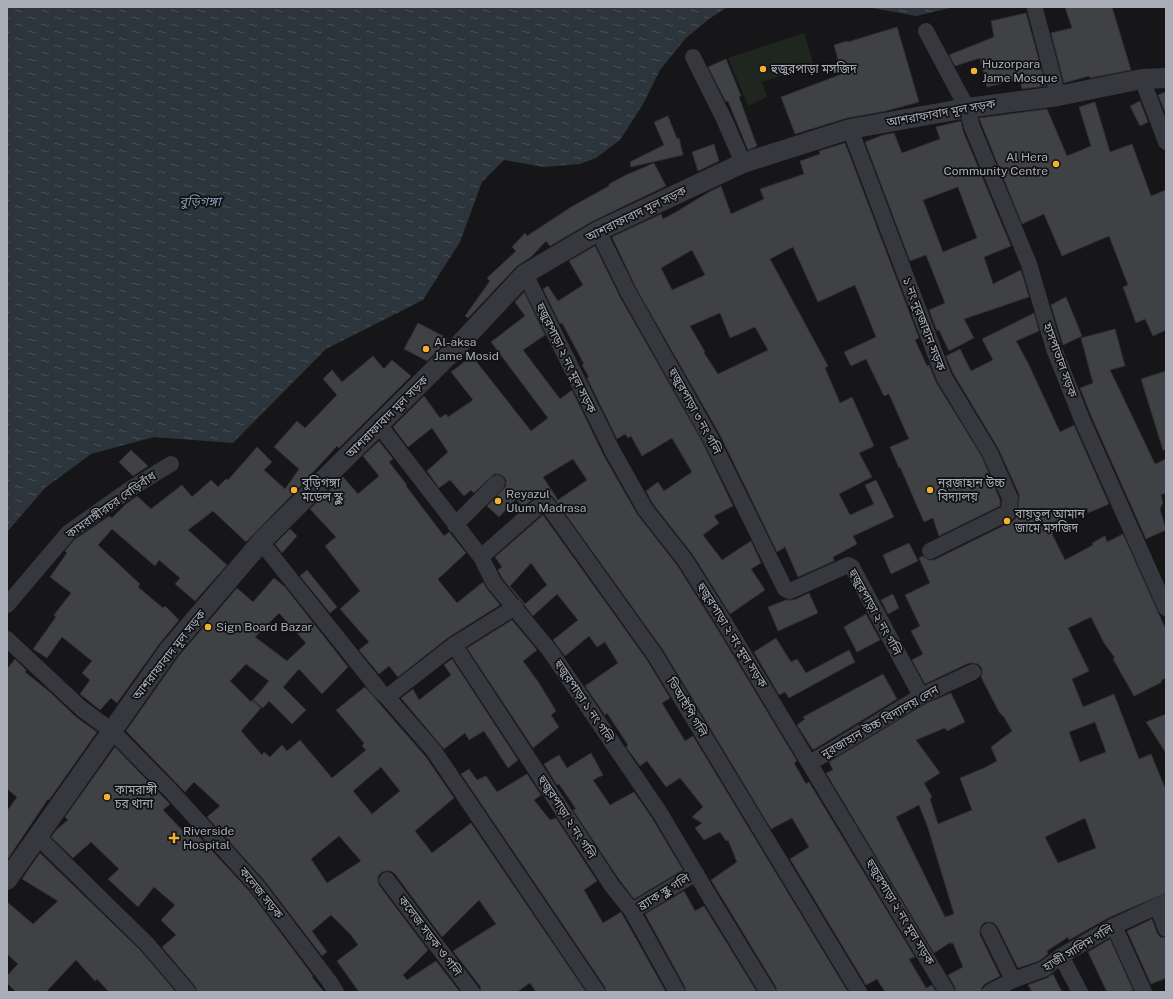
<svg xmlns="http://www.w3.org/2000/svg" width="1173" height="999" font-family="'Public Sans','Noto Sans Bengali',sans-serif">
  <style>
    .park { fill: #1e261f }
    .water { fill: url(#water-ripples) }
    .building { fill: #404145; stroke: #303034; fill-rule: evenodd }
    .lines { fill: none; stroke-linecap: round; stroke-linejoin: round }
    .minor { stroke: #37383d; stroke-width: 16 }
    .tertiary { stroke: #37383d; stroke-width: 20 }
    .poi-dot { fill: #f2b134; stroke: #111113; stroke-width: 1.5 }
    .labels { text-anchor: middle; stroke-width: 3.5; stroke-linejoin: round; paint-order: stroke }
    .poi-label { font-size: 12px; fill: #a8adb8; stroke: #111113; text-anchor: start }
    .street-label { font-size: 12px; fill: #a8adb8; stroke: #111113 }
    .water-label { font-size: 13px; font-style: italic; fill: #7f9bb3; stroke: #111113 }
  </style>
  <defs>
    <pattern id="water-ripples" width="26" height="14" patternUnits="userSpaceOnUse"><rect width="26" height="14" fill="#2c353c"/><path d="M2 4q2-2 4 0t4 0M15 11q2-2 4 0t4 0" fill="none" stroke="#485056"/></pattern>
  </defs>
  <rect width="100%" height="100%" fill="#161618"/>
  <!-- park -->
  <polygon class="park" points="804,33 814,65 762,82 767,97 748,106 728,58"/>
  <!-- water -->
  <g class="water">
    <polygon points="7,7 727,7 709,19 686,38 660,70 643,104 620,140 596,158 580,164 544,167 504,160 482,182 460,242 423,300 326,349 233,443 154,437 91,454 45,488 7,532"/>
    <polygon points="867,7 954,7 916,16"/>
  </g>
  <!-- building -->
  <g class="building">
    <polygon points="1065,7 1112,7 1131,70 1090,78 1089,76 1064,83 1051,33 1072,28"/>
    <polygon points="1026,13 1046,86 1022,89 1020,79 987,87 980,58 955,66 949,55 994,37 991,21"/>
    <polygon points="897,27 919,102 886,111 847,118 795,134 781,97 842,74 834,45 847,41 848,42"/>
    <polygon points="726,59 741,96 739,97 757,146 748,150 728,101 726,102 708,67"/>
    <polygon points="1166,92 1166,114 1158,95"/>
    <polygon points="1140,101 1148,122 1140,126 1130,106"/>
    <polygon points="1095,102 1110,152 1132,144 1151,196 1166,190 1166,330 1153,336 1145,319 1136,323 1123,287 1128,285 1109,236 1062,256 1044,214 1022,224 979,118 1047,109 1067,156 1091,146 1079,107"/>
    <polygon points="668,116 677,139 679,138 683,155 631,167 630,162 664,145 654,122"/>
    <path d="M 961,121 L 963,131 L 1011,246 L 984,257 L 993,284 L 1021,270 L 1029,297 L 964,319 L 974,338 L 949,351 L 939,330 L 937,331 L 929,310 L 945,303 L 926,255 L 910,261 L 865,142 L 883,135 L 894,133 L 902,153 L 940,139 L 936,127 ZM 958,187 L 977,238 L 943,252 L 923,200 Z"/>
    <path d="M 845,143 L 919,338 L 915,340 L 927,366 L 929,365 L 936,382 L 982,457 L 1000,500 L 1000,506 L 939,536 L 933,518 L 924,522 L 900,467 L 899,468 L 890,447 L 909,439 L 889,394 L 884,396 L 866,359 L 851,366 L 844,352 L 876,337 L 855,285 L 818,302 L 793,247 L 770,259 L 828,366 L 825,368 L 840,403 L 852,397 L 874,446 L 859,453 L 872,477 L 839,494 L 850,515 L 874,504 L 865,485 L 876,480 L 894,517 L 853,536 L 857,544 L 833,557 L 834,561 L 798,577 L 785,547 L 777,552 L 720,435 L 636,288 L 612,237 L 661,214 L 663,219 L 676,212 L 709,192 L 721,186 L 731,214 L 764,199 L 760,189 L 804,174 L 800,161 L 820,154 L 819,151 ZM 692,250 L 705,275 L 672,290 L 661,268 ZM 720,313 L 730,338 L 755,327 L 768,350 L 718,374 L 704,353 L 705,352 L 690,326 Z"/>
    <polygon points="714,144 719,161 698,171 692,152"/>
    <polygon points="654,163 666,186 593,221 550,246 546,241 531,257 517,266 468,318 465,316 490,281 487,278 516,251 512,247 525,233 527,236 571,207 609,186 609,184 626,175"/>
    <polygon points="595,246 620,297 703,443 733,506 714,516 719,523 703,535 722,560 751,541 761,563 751,569 765,590 730,614 693,555 653,504 646,491 658,482 664,491 692,472 672,438 642,456 631,436 628,438 625,434 617,439 587,378 589,377 582,365 584,364 562,323 560,324 543,289 548,286 558,301 583,285 569,261"/>
    <path d="M 524,292 L 545,335 L 523,350 L 560,399 L 572,390 L 604,456 L 637,514 L 677,565 L 718,630 L 797,761 L 794,763 L 806,784 L 809,782 L 915,957 L 909,959 L 926,988 L 932,985 L 936,992 L 885,992 L 877,979 L 866,985 L 790,859 L 809,847 L 792,818 L 771,829 L 663,650 L 554,498 L 551,495 L 540,495 L 535,497 L 523,507 L 516,499 L 499,517 L 487,506 L 506,486 L 506,480 L 503,476 L 499,474 L 494,474 L 474,493 L 471,490 L 464,496 L 450,480 L 439,488 L 427,471 L 448,452 L 432,428 L 408,447 L 393,427 L 424,396 L 440,418 L 446,414 L 448,417 L 473,400 L 451,372 L 472,356 L 531,431 L 548,418 L 491,342 L 525,316 L 515,302 ZM 573,459 L 587,480 L 558,500 L 543,477 Z"/>
    <polygon points="1066,297 1082,336 1063,345 1051,305"/>
    <path d="M 1034,313 L 1039,331 L 1016,341 L 1028,363 L 1060,432 L 1074,425 L 1109,504 L 1088,513 L 1087,508 L 1049,524 L 1053,533 L 1052,534 L 1065,560 L 1093,545 L 1092,543 L 1105,536 L 1107,542 L 1123,534 L 1166,630 L 1166,678 L 1161,680 L 1162,682 L 1134,696 L 1113,659 L 1115,658 L 1104,643 L 1091,617 L 1068,628 L 1089,671 L 1072,679 L 1083,707 L 1114,694 L 1139,759 L 1151,754 L 1166,790 L 1166,893 L 1110,917 L 1069,940 L 1068,937 L 1047,951 L 1048,954 L 1039,961 L 1018,968 L 997,926 L 994,923 L 990,922 L 985,922 L 981,926 L 980,930 L 980,935 L 1000,976 L 985,984 L 982,987 L 981,992 L 956,992 L 955,987 L 948,975 L 963,967 L 953,943 L 951,944 L 951,942 L 934,953 L 826,773 L 833,770 L 829,762 L 925,704 L 951,693 L 965,722 L 947,731 L 945,728 L 916,740 L 940,773 L 924,783 L 932,797 L 930,799 L 938,824 L 972,810 L 960,778 L 984,768 L 997,761 L 991,747 L 1012,731 L 1004,717 L 999,712 L 981,677 L 982,673 L 982,668 L 978,664 L 973,663 L 969,663 L 925,684 L 912,660 L 923,654 L 911,631 L 920,626 L 905,595 L 930,583 L 919,558 L 922,556 L 929,560 L 934,560 L 1013,521 L 1017,517 L 1019,499 L 1019,494 L 998,448 L 953,373 L 946,356 L 960,349 L 971,371 L 993,360 L 982,339 ZM 1095,722 L 1106,752 L 1080,762 L 1069,732 ZM 919,805 L 928,828 L 954,914 L 945,917 L 896,817 ZM 1085,818 L 1096,848 L 1058,863 L 1045,837 Z"/>
    <polygon points="418,323 447,338 444,344 427,361 404,349"/>
    <polygon points="1115,329 1125,366 1110,370 1155,464 1166,459 1166,493 1161,495 1163,503 1160,509 1166,530 1146,539 1092,418 1080,388 1093,383 1081,338"/>
    <polygon points="373,356 384,369 392,360 411,376 339,448 337,446 295,492 246,542 213,511 188,530 227,565 195,601 175,584 180,578 159,560 155,566 112,529 98,545 140,584 138,587 163,608 165,606 179,620 160,643 117,703 111,698 100,710 80,694 90,680 82,673 92,661 62,637 47,658 33,649 56,617 54,615 71,593 50,577 67,553 65,551 74,540 109,516 112,518 126,504 137,496 151,509 182,485 192,497 211,480 218,487 226,479 228,480 257,447 272,462 264,470 285,489 299,469 274,447 297,421 305,428 337,395 323,379 332,370 342,382"/>
    <polygon points="1166,371 1166,450 1163,450 1141,379"/>
    <polygon points="379,441 393,459 389,462 407,485 406,486 444,536 449,532 450,533 466,553 438,579 439,581 457,603 483,582 487,589 500,605 449,637 398,677 389,666 379,674 359,650 369,642 340,609 360,591 325,546 336,537 310,509 343,477 358,494 379,476 363,456"/>
    <polygon points="131,450 148,466 133,476 119,462"/>
    <path d="M 543,515 L 647,660 L 670,698 L 662,703 L 685,741 L 693,736 L 848,992 L 777,992 L 776,987 L 711,880 L 737,862 L 728,840 L 726,841 L 720,832 L 704,840 L 695,828 L 702,823 L 692,817 L 703,807 L 689,789 L 680,778 L 666,787 L 647,761 L 640,766 L 626,747 L 628,745 L 607,713 L 605,715 L 585,686 L 618,663 L 605,642 L 597,647 L 589,636 L 565,656 L 553,640 L 578,620 L 557,594 L 533,616 L 502,578 L 498,570 L 502,567 L 495,557 ZM 531,563 L 547,585 L 525,604 L 510,586 Z"/>
    <polygon points="290,529 297,536 282,553 275,544"/>
    <polygon points="909,543 918,561 891,574 883,555"/>
    <polygon points="307,570 337,607 330,613 300,576"/>
    <path d="M 274,578 L 285,587 L 348,667 L 322,694 L 299,669 L 283,687 L 306,710 L 292,724 L 269,701 L 263,708 L 253,700 L 269,681 L 246,664 L 230,681 L 251,702 L 252,700 L 261,708 L 241,731 L 262,755 L 264,752 L 270,757 L 282,745 L 287,751 L 300,740 L 332,778 L 366,750 L 362,746 L 364,743 L 336,710 L 365,687 L 426,757 L 454,798 L 415,831 L 432,853 L 471,823 L 586,992 L 536,992 L 530,983 L 517,992 L 481,992 L 480,986 L 453,951 L 496,924 L 479,900 L 442,937 L 395,874 L 391,871 L 386,871 L 382,872 L 378,876 L 378,881 L 379,885 L 428,950 L 403,975 L 407,980 L 436,961 L 460,992 L 359,992 L 337,961 L 358,945 L 351,935 L 331,915 L 312,931 L 327,952 L 322,956 L 264,880 L 207,817 L 220,806 L 194,782 L 185,792 L 126,731 L 178,657 L 237,588 L 253,602 ZM 279,613 L 306,643 L 287,661 L 255,637 ZM 381,767 L 400,791 L 372,814 L 353,791 ZM 339,836 L 361,861 L 327,883 L 311,859 Z"/>
    <polygon points="809,593 818,613 778,631 768,607 786,600 794,600"/>
    <polygon points="893,594 899,608 888,614 881,600"/>
    <polygon points="866,614 880,640 857,652 844,627"/>
    <polygon points="512,620 537,650 523,661 539,683 556,711 551,715 559,727 533,748 467,648"/>
    <polygon points="776,638 791,662 797,659 806,673 849,650 855,662 789,698 785,692 779,695 754,652"/>
    <polygon points="15,659 26,670 25,672 51,693 76,717 97,732 49,800 48,799 7,860 7,811 17,797 7,789 7,669"/>
    <polygon points="452,659 518,760 508,768 484,731 469,740 465,733 444,749 401,698 413,689 419,700 451,675 444,665"/>
    <polygon points="883,674 897,699 813,750 797,725 805,719 803,717"/>
    <polygon points="1166,714 1166,753 1146,722"/>
    <polygon points="115,747 170,804 163,810 186,834 192,829 250,892 313,976 312,977 324,992 197,992 195,986 162,947 176,935 161,920 175,905 154,887 138,907 108,879 119,869 91,842 73,858 51,837 57,829 68,820 65,817"/>
    <polygon points="591,753 603,775 593,780 610,805 634,792 652,818 683,870 634,899 618,878 573,810 576,809 559,784 557,785 544,764 559,755 567,768"/>
    <polygon points="469,769 477,780 486,776 497,792 527,774 541,795 534,800 550,820 556,818 597,881 584,890 603,923 621,912 666,992 606,992 605,987 461,774"/>
    <polygon points="40,853 140,950 176,992 109,992 97,979 95,981 76,960 46,992 16,992 7,983 7,976 18,964 7,954 7,902 33,924 58,901 22,879"/>
    <polygon points="684,891 695,911 704,906 757,992 686,992 685,987 645,914"/>
    <polygon points="1152,919 1157,933 1160,937 1166,938 1166,978 1151,984 1127,931"/>
    <polygon points="1110,939 1133,990 1128,992 1107,992 1088,952"/>
    <polygon points="1053,974 1062,992 1032,992 1028,985 1047,978"/>
  </g>
  <g class="lines">
    <!-- minor -->
    <g class="minor">
      <polyline points="1035,9 1058,96"/>
      <polyline points="926,31 967,108 972,127 1029,264 1054,349 1083,422 1166,608"/>
      <polyline points="693,57 724,119 743,163"/>
      <polyline points="1142,79 1166,142"/>
      <polyline points="850,129 944,377 990,453 1010,498 1009,512 930,551"/>
      <polyline points="598,231 628,292 711,439 785,589 790,591 848,565 852,567 921,696"/>
      <polyline points="525,274 613,452 645,509 685,560 726,625 947,992"/>
      <polyline points="379,425 481,557 494,583 550,651 660,813 711,899 768,992"/>
      <polyline points="455,525 497,483"/>
      <polyline points="261,542 380,691 387,697 434,751 597,992"/>
      <polyline points="481,557 541,504 547,504 550,508 655,655 859,992"/>
      <polyline points="7,605 68,533 130,489 171,464"/>
      <polyline points="7,639 82,709 112,731 171,791 257,886 329,981 336,992"/>
      <polyline points="454,645 612,886 632,911 677,992"/>
      <polyline points="387,697 454,645 515,607"/>
      <polyline points="810,763 921,696 973,672"/>
      <polyline points="38,837 147,944 188,992"/>
      <polyline points="387,880 472,992"/>
      <polyline points="1157,906 1166,929"/>
      <polyline points="632,911 696,873"/>
      <polyline points="1114,926 1144,992"/>
      <polyline points="989,931 1013,980"/>
      <polyline points="1061,956 1080,992"/>
      <polyline points="990,992 1013,980 1044,969 1061,956 1114,926 1166,902"/>
    </g>
    <!-- tertiary -->
    <polyline class="tertiary" points="7,880 169,650 261,542 457,347 525,274 598,231 743,163 850,129 967,108 1058,96 1142,79 1166,78"/>
  </g>
  <!-- markers -->
  <g class="poi-dot">
    <circle cx="763" cy="69" r="4"/>
    <circle cx="974" cy="71" r="4"/>
    <circle cx="1056" cy="164" r="4"/>
    <circle cx="426" cy="349" r="4"/>
    <circle cx="294" cy="490" r="4"/>
    <circle cx="930" cy="490" r="4"/>
    <circle cx="498" cy="501" r="4"/>
    <circle cx="1007" cy="521" r="4"/>
    <circle cx="208" cy="627" r="4"/>
    <circle cx="107" cy="797" r="4"/>
    <path d="M172 832h4v4h4v4h-4v4h-4v-4h-4v-4h4z"/>
  </g>
  <g class="labels">
    <!-- poi labels -->
    <g class="poi-label">
      <text x="982" y="68">Huzorpara<tspan x="982" dy="14">Jame Mosque</tspan></text>
      <text x="771" y="73">হুজুরপাড়া মসজিদ</text>
      <text x="1048" y="161" text-anchor="end">Al Hera<tspan x="1048" dy="14">Community Centre</tspan></text>
      <text x="434" y="346">Al-aksa<tspan x="434" dy="14">Jame Mosid</tspan></text>
      <text x="302" y="487">বুড়িগঙ্গা<tspan x="302" dy="14">মডেল স্কুল</tspan></text>
      <text x="938" y="487">নুরজাহান উচ্চ<tspan x="938" dy="14">বিদ্যালয়</tspan></text>
      <text x="506" y="498">Reyazul<tspan x="506" dy="14">Ulum Madrasa</tspan></text>
      <text x="1015" y="518">বায়তুল আমান<tspan x="1015" dy="14">জামে মসজিদ</tspan></text>
      <text x="216" y="631">Sign Board Bazar</text>
      <text x="115" y="794">কামরাঙ্গী<tspan x="115" dy="14">চর থানা</tspan></text>
      <text x="183" y="835">Riverside<tspan x="183" dy="14">Hospital</tspan></text>
    </g>
    <!-- street labels -->
    <g class="street-label">
      <text transform="translate(941 113) rotate(-10)" y="4">আশরাফাবাদ মূল সড়ক</text>
      <text transform="translate(636 214) rotate(-26)" y="4">আশরাফাবাদ মূল সড়ক</text>
      <text transform="translate(924 324) rotate(69)" y="4">১ নং নূরজাহান সড়ক</text>
      <text transform="translate(566 358) rotate(64)" y="4">হুজুরপাড়া ২ নং মূল সড়ক</text>
      <text transform="translate(1060 360) rotate(70)" y="4">হাসপাতাল সড়ক</text>
      <text transform="translate(695 411) rotate(61)" y="4">হুজুরপাড়া ৩ নং গলি</text>
      <text transform="translate(387 417) rotate(-45)" y="4">আশরাফাবাদ মূল সড়ক</text>
      <text transform="translate(111 505) rotate(-35)" y="4">কামরাঙ্গীরচর বেড়িবাঁধ</text>
      <text transform="translate(875 612) rotate(61)" y="4">হুজুরপাড়া ২ নং গলি</text>
      <text transform="translate(732 635) rotate(58)" y="4">হুজুরপাড়া ২ নং মূল সড়ক</text>
      <text transform="translate(169 655) rotate(-52)" y="4">আশরাফাবাদ মূল সড়ক</text>
      <text transform="translate(584 701) rotate(56)" y="4">হুজুরপাড়া ১ নং গলি</text>
      <text transform="translate(687 707) rotate(59)" y="4">ভিআইপি গলি</text>
      <text transform="translate(880 722) rotate(-30)" y="4">নুরজাহান উচ্চ বিদ্যালয় লেন</text>
      <text transform="translate(567 817) rotate(57)" y="4">হুজুরপাড়া ২ নং গলি</text>
      <text transform="translate(664 892) rotate(-31)" y="4">ব্র্যাক স্কুল গলি</text>
      <text transform="translate(261 893) rotate(51)" y="4">কলেজ সড়ক</text>
      <text transform="translate(900 912) rotate(59)" y="4">হুজুরপাড়া ২ নং মূল সড়ক</text>
      <text transform="translate(430 936) rotate(53)" y="4">কলেজ সড়ক ও গলি</text>
      <text transform="translate(1078 948) rotate(-31)" y="4">হাজী সালিম গলি</text>
    </g>
    <!-- water labels -->
    <g class="water-label">
      <text x="200" y="206">বুড়িগঙ্গা</text>
    </g>
  </g>
  <!-- border -->
  <rect width="1173" height="999" fill="none" stroke="#a8adb8" stroke-width="16"/>
</svg>
